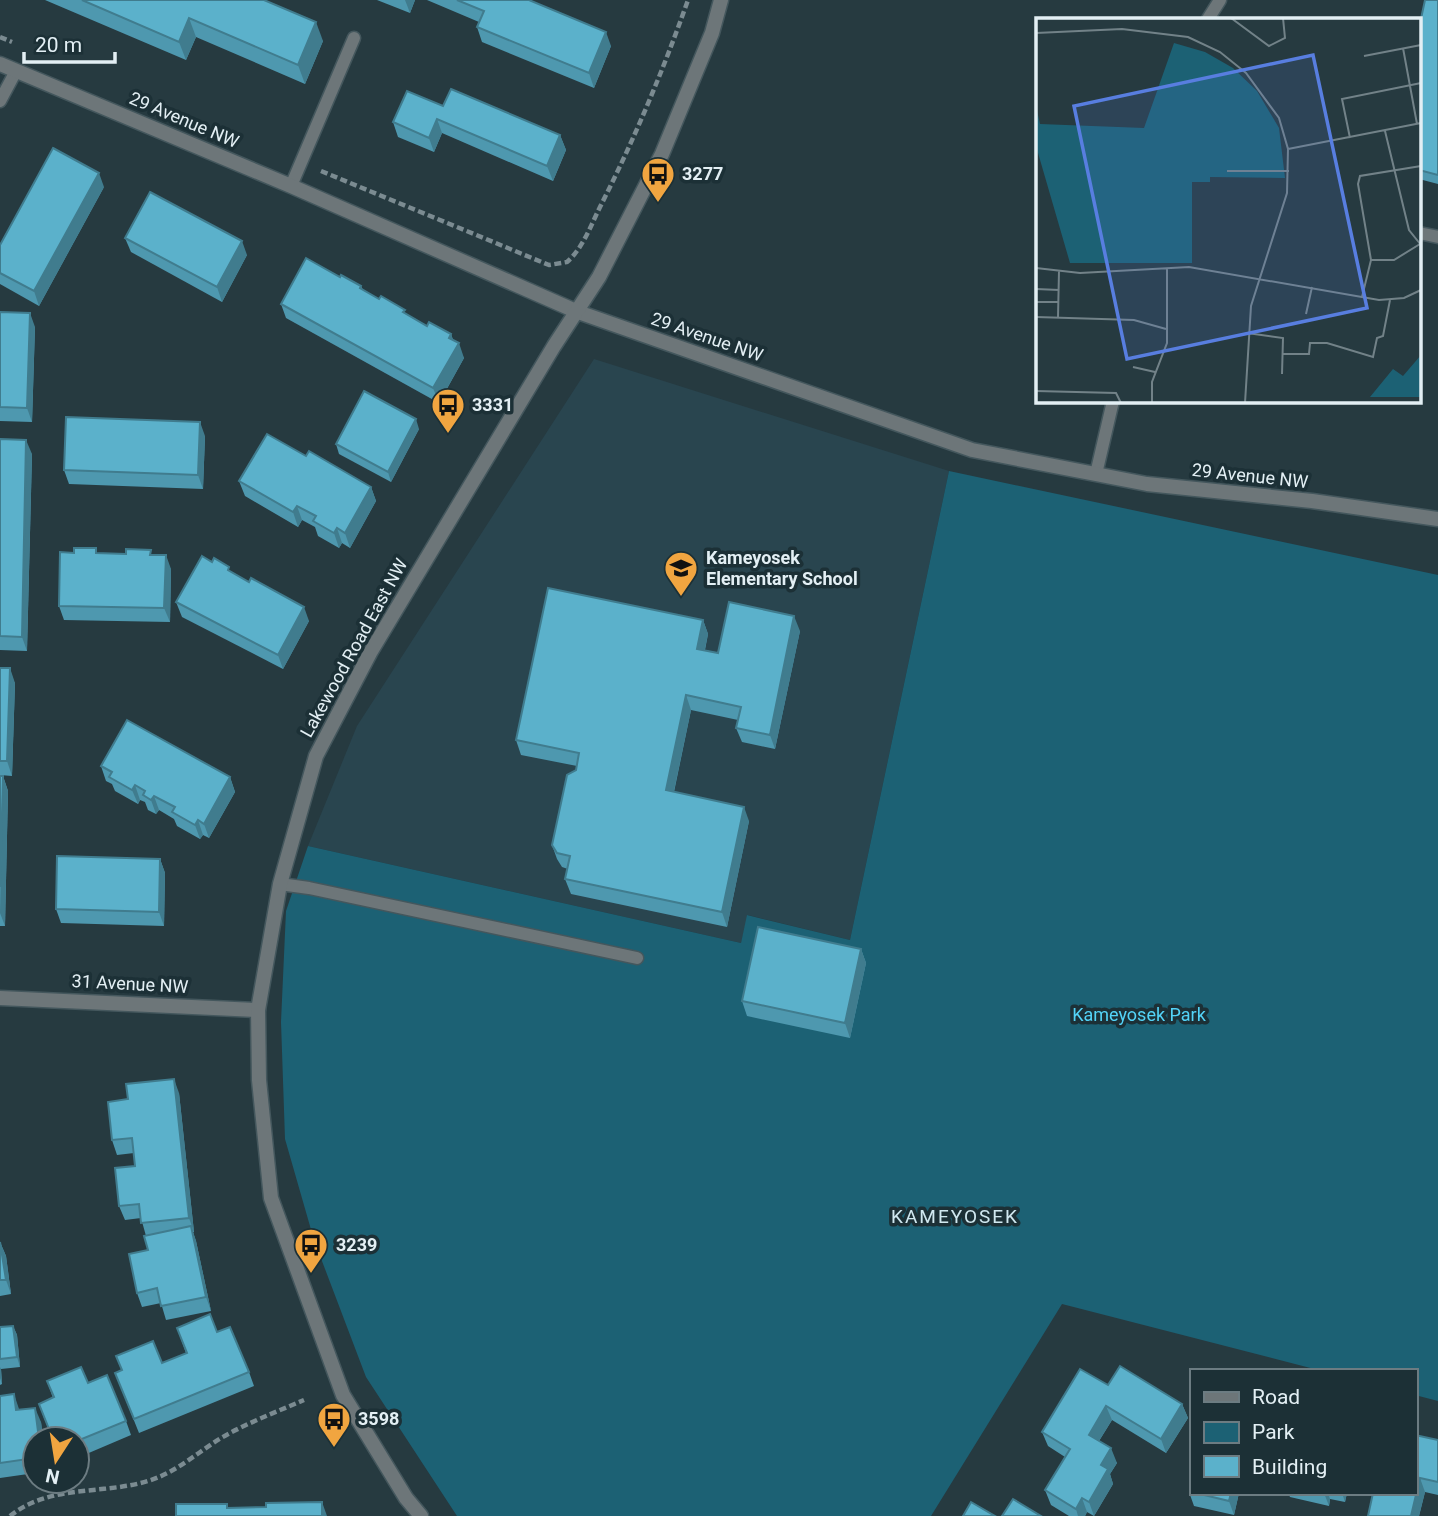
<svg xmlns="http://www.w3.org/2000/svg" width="1438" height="1516" font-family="Roboto,sans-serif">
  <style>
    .built { fill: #29454f }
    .green { fill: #1c6174 }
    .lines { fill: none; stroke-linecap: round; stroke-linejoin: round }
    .service-casing { stroke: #44575d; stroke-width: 15 }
    .minor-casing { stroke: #44575d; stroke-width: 17 }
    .tertiary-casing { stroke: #44575d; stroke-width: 17 }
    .path { stroke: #7b8b91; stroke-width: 4.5; stroke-dasharray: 7 3.5; stroke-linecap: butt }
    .service { stroke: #6d7679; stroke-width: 12 }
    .minor { stroke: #6d7679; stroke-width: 14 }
    .tertiary { stroke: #6d7679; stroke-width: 14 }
    .wall { fill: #4e98af }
    .shaded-wall { fill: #407c8e }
    .building { fill: #5bb1cb; stroke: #407c8e; stroke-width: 2 }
    .labels { text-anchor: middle; stroke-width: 7; stroke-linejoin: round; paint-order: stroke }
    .street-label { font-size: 18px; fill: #e3eff4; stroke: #1c3036 }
    .poi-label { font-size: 18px; font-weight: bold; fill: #e3eff4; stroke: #1c3036; text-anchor: start }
    .park-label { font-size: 18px; fill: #53d3f7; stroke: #1c3036 }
    .neighbourhood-label { font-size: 19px; letter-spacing: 2px; fill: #d0e8f0; stroke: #1c3036 }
    .inset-road { fill: none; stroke: #728288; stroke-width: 2 }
    .view { fill: #587ee0; fill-opacity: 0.15; stroke: #587ee0; stroke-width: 3.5 }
    .inset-edge { fill: none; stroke: #e3eff4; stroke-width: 3.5 }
  </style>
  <rect width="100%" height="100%" fill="#263a40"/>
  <!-- built -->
  <polygon class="built" points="594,359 949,471 850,940 748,915 741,943 308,846 357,726"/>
  <!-- green -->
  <polygon class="green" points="949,471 1438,575 1438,1401 1415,1395 1415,1371 1322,1371 1062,1304 931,1516 457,1516 366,1377 314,1240 285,1139 281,1022 286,911 308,846 741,943 747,915 850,940"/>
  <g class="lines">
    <defs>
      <g id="service">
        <polyline points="1208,19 1220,0"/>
        <polyline points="0,101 16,71"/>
        <polyline points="291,186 354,38"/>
        <polyline points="1419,233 1438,237"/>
        <polyline points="1096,474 1113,401"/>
        <polyline points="280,884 309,888 637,958"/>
      </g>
      <polyline id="minor" points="0,64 291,186 578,312"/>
      <g id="tertiary">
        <polyline points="578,312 972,450 1147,484 1312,501 1438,519"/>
        <polyline points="0,998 258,1010"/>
        <polyline points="421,1516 406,1498 343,1395 271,1198 259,1080 258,1010 280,884 316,756 370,653 554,346 599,277 662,154 712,33 721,0"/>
      </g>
    </defs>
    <!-- service casing -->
    <use href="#service" class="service-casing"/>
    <!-- minor casing -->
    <use href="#minor" class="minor-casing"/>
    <!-- tertiary casing -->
    <use href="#tertiary" class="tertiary-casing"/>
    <!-- path -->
    <g class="path">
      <polyline points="0,37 12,42"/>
      <path d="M 321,171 L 549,265 L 567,262 C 583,248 591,225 600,207 C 634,140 663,71 688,0"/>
      <path d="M 10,1516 C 50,1484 102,1495 148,1481 C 175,1473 197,1453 221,1438 C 247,1423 276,1412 304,1400"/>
    </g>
    <!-- service -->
    <use href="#service" class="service"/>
    <!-- minor -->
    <use href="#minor" class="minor"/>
    <!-- tertiary -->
    <use href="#tertiary" class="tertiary"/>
  </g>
  <!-- wall -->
  <g class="wall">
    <polygon points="45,0 264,0 323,41 305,84 196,37 186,60"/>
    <polygon points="377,0 415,0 410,13"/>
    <polygon points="427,0 529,0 611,46 594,88 482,42 477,27 479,22"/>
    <polygon points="1438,0 1438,184 1419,179 1419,28"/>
    <polygon points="443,106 560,135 566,150 553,181 442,133 434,152 398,137 393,122"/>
    <polygon points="104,187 39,306 0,284 0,245"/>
    <polygon points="125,238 247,255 222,302 131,252"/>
    <polygon points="340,277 361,286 363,290 427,326 451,334 453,340 464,358 439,403 286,318 281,304"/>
    <polygon points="0,312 35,327 32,422 0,421"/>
    <polygon points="419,429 391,482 339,454 336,444"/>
    <polygon points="205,436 203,489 69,484 64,470"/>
    <polygon points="0,439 32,454 27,651 0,650"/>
    <polygon points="306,456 371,487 376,501 350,548 342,543 339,548 318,536 315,527 302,520 298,527 245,496 239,481"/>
    <polygon points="98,553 153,555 171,569 170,622 64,620 59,606"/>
    <polygon points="231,572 309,621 283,669 182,617 176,602"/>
    <polygon points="703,620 708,634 705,650 718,653 800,631 775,749 742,742 736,728 738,720 691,710 674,792 749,821 727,927 571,894 565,879 568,869 562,867 557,859 552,845 577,766 521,755 516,740"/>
    <polygon points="0,668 15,683 12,776 0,775"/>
    <polygon points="101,766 230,777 235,792 209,838 203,835 200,839 177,826 174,819 159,810 156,814 148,810 145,802 140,800 138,804 115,791 112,784 106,781"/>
    <polygon points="0,776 3,776 8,791 5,926 0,926"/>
    <polygon points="160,859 165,873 164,926 61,923 56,909"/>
    <polygon points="861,949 866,963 850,1038 747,1016 742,1001"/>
    <polygon points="179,1093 194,1232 193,1232 196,1241 211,1311 166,1320 161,1303 142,1307 137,1293 148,1250 146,1236 141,1218 125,1220 119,1206 135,1166 134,1153 117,1155 112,1140"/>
    <polygon points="0,1242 6,1256 11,1294 0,1296"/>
    <polygon points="13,1326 17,1335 20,1367 1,1369 2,1384 0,1385 0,1327"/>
    <polygon points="177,1328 217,1332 249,1372 254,1386 139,1433 115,1373 122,1370 162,1363 186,1353"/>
    <polygon points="47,1381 88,1383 126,1421 131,1435 77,1458 77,1439 53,1439 44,1418 39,1404 53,1398"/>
    <polygon points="1108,1385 1182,1404 1188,1418 1166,1453 1112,1420 1099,1441 1117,1463 1110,1474 1113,1484 1094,1516 1087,1512 1085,1516 1069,1516 1051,1505 1045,1490 1065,1457 1048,1446 1042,1432"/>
    <polygon points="0,1396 19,1410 41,1422 43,1439 35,1439 35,1473 0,1478"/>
    <polygon points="1415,1435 1438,1440 1438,1495 1425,1492 1419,1516 1368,1516 1415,1493"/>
    <polygon points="1191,1481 1191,1493 1239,1493 1234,1515 1194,1506 1189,1492"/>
    <polygon points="1288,1493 1347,1493 1345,1502 1330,1499 1329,1506 1290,1497"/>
  </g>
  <!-- shaded-wall -->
  <g class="shaded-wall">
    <polygon points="405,0 415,0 410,13"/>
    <polygon points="189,18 196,37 186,60 179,42"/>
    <polygon points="316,22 323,41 305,84 298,65"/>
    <polygon points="606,32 611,46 594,88 589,73"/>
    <polygon points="437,119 442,133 434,152 429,138"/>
    <polygon points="560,135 566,150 553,181 547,166"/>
    <polygon points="99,173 104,187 39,306 34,291"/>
    <polygon points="242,241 247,255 222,302 217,287"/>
    <polygon points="30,313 35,327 32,422 27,408"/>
    <polygon points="451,334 456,348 459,343 464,358 439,403 433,388"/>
    <polygon points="416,419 419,429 391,482 388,472"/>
    <polygon points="200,422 205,436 203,489 198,475"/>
    <polygon points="26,440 32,454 27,651 22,637"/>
    <polygon points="371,487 376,501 350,548 345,533"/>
    <polygon points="297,506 302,520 298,527 293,512"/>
    <polygon points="337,528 342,543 339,548 334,533"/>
    <polygon points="166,555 171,569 170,622 164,608"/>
    <polygon points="304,607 309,621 283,669 278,655"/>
    <polygon points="794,616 800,631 775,749 770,735"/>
    <polygon points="703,620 708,634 702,663 697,649"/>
    <polygon points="10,668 15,683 12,776 7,761"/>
    <polygon points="686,695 691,710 671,805 666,790"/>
    <polygon points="3,776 8,791 5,926 0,913"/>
    <polygon points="230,777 235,792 209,838 204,824"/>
    <polygon points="135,785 140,800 138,804 132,790"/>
    <polygon points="154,796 159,810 156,814 151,800"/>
    <polygon points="744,807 749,821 727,927 722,912"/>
    <polygon points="198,820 203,835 200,839 195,825"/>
    <polygon points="160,859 165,873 164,926 159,912"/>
    <polygon points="861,949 866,963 850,1038 845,1023"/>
    <polygon points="174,1079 179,1093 194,1232 189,1218"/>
    <polygon points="191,1226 196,1241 211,1311 206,1297"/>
    <polygon points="0,1242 6,1256 11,1294 6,1280"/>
    <polygon points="13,1326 17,1335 20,1367 17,1357"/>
    <polygon points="0,1367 1,1369 2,1384 0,1378"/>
    <polygon points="14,1394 19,1409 21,1424 16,1410"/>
    <polygon points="1182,1404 1188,1418 1166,1453 1161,1439"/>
    <polygon points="1106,1406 1112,1420 1094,1449 1089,1435"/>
    <polygon points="35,1408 41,1422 43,1439 39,1439"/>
    <polygon points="1111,1448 1117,1463 1110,1474 1113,1484 1094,1516 1089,1502 1101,1465"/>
    <polygon points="1420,1478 1425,1492 1419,1516 1411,1516"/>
    <polygon points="1231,1493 1239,1493 1234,1515 1229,1501"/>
    <polygon points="1324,1493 1328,1493 1330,1499 1329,1506"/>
    <polygon points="1342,1493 1347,1493 1345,1502"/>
    <polygon points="1082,1498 1087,1512 1085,1516 1078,1516 1076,1509"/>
    <polygon points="322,1502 327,1516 322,1516"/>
  </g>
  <!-- building -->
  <g class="building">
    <polygon points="82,0 264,0 316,22 298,65 189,18 179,42"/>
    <polygon points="457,0 529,0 606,32 589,73 477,27 484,11"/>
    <polygon points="1425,0 1438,0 1438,175 1419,170 1419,28"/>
    <polygon points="451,89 560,135 547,166 437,119 429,138 393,122 407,91 443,106"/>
    <polygon points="53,148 99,173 34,291 0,273 0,245"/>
    <polygon points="150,192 242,241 217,287 125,238"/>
    <polygon points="306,258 340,277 341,275 361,286 360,288 379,299 381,296 405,310 403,312 427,326 429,322 451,334 449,338 459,343 433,388 281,304"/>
    <polygon points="0,312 30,313 27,408 0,407"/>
    <polygon points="364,391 416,419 388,472 336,444"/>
    <polygon points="66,417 200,422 198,475 64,470"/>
    <polygon points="267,434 306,456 309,451 371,487 345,533 337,528 334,533 313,521 316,516 297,506 293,512 239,481"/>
    <polygon points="0,439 26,440 22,637 0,636"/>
    <polygon points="74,548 96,548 96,553 126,554 126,549 151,550 150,555 166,555 164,608 59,606 60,552 74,553"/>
    <polygon points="202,556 212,562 214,558 229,567 228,570 249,582 251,578 304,607 278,655 176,602"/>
    <polygon points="548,588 703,620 697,649 718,653 729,602 794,616 770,735 736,728 741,707 686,695 666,790 744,807 722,912 565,879 570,856 557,853 552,845 567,775 576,770 579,753 516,740"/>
    <polygon points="0,668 10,668 7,761 0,761"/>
    <polygon points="127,720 230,777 204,824 198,820 195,825 172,812 175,807 154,796 151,800 143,795 145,791 135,785 132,790 109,777 112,772 101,766"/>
    <polygon points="0,776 3,776 0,887"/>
    <polygon points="57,856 160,859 159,912 56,909"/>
    <polygon points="758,927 861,949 845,1023 742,1001"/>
    <polygon points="174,1079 189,1218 141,1223 139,1204 119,1206 115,1168 135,1166 132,1138 112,1140 108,1102 128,1099 126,1084"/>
    <polygon points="191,1226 206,1297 161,1306 157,1288 137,1293 129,1254 148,1250 144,1236"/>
    <polygon points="0,1242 6,1280 0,1280"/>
    <polygon points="210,1314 217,1332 230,1327 249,1372 134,1419 115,1373 122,1370 116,1356 153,1341 162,1363 187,1353 177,1328"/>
    <polygon points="13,1326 17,1357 0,1359 0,1327"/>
    <polygon points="1120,1366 1182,1404 1161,1439 1106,1406 1089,1435 1111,1448 1101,1465 1108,1469 1089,1502 1082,1498 1076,1509 1045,1490 1070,1449 1042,1432 1080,1369 1108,1385"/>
    <polygon points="81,1367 88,1383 107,1375 126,1421 77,1441 77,1439 53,1439 39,1404 54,1397 47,1381"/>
    <polygon points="14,1394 16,1410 35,1408 39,1439 35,1439 35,1458 0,1463 0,1396"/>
    <polygon points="1415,1435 1438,1440 1438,1482 1420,1478 1411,1516 1368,1516 1373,1493 1415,1493"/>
    <polygon points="1196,1493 1231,1493 1229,1501"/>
    <polygon points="1013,1499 1041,1516 1002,1516"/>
    <polygon points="322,1502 322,1516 176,1516 176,1504 227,1504 227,1508 266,1507 266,1503"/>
    <polygon points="971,1502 995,1516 963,1516"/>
  </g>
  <!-- icons -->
  <defs>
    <symbol id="bus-pin" viewBox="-11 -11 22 30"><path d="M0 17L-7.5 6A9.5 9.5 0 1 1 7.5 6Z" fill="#f1a540" stroke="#1c3036"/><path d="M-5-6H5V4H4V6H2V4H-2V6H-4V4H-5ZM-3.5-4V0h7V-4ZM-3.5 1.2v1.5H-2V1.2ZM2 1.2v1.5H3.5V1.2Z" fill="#111"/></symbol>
    <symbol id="school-pin" viewBox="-11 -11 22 30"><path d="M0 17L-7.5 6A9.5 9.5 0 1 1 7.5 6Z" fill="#f1a540" stroke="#1c3036"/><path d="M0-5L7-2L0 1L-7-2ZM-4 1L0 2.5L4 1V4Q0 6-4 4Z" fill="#111"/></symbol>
  </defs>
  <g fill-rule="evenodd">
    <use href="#bus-pin" x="639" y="155" width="38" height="52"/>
    <use href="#bus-pin" x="429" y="386" width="38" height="52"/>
    <use href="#school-pin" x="662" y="549" width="38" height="52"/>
    <use href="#bus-pin" x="292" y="1226" width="38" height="52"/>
    <use href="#bus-pin" x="315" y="1400" width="38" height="52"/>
  </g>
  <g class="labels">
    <!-- street labels -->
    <g class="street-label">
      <text transform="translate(184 120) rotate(23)" y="6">29 Avenue NW</text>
      <text transform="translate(707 337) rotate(19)" y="6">29 Avenue NW</text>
      <text transform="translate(1250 476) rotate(6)" y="6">29 Avenue NW</text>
      <text transform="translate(354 648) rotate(-61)" y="6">Lakewood Road East NW</text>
      <text transform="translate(130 984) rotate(3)" y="6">31 Avenue NW</text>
    </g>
    <!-- poi labels -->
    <g class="poi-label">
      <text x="682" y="180">3277</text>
      <text x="472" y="411">3331</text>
      <text x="706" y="564">Kameyosek<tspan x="706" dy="21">Elementary School</tspan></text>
      <text x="336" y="1251">3239</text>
      <text x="358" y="1425">3598</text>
    </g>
    <!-- park labels -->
    <g class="park-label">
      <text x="1139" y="1021">Kameyosek Park</text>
    </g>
    <!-- neighbourhood labels -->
    <g class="neighbourhood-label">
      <text x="955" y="1223">KAMEYOSEK</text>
    </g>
  </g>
  <!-- overview -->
  <g transform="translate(1036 18)">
    <rect width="385" height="385" fill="#263a40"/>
    <path d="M 138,25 L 169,34 L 197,50 L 221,73 L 243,110 L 249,160 L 174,159 L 174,164 L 156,164 L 156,245 L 34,245 L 0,128 L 0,88 L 4,106 L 108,110 ZM 385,337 L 384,379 L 334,379 L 357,351 L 367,358 Z" fill="#1c6174"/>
    <path class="inset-road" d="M 195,0 L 233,28 L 249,20 L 247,0M 0,15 L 86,11 L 152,19 L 184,34 L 210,55 L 243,100 L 252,131 L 251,175 L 215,288 L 209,385M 367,30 L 381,106M 328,38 L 385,27M 349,113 L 373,212 L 385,227M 314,120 L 306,81 L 385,65M 252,131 L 385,105M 191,153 L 253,153M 335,242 L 358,242 L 384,226M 0,250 L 44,255 L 153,249 L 343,282 L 368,280 L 385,272M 0,271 L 23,272M 326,279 L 335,242 L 322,166 L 324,158 L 385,148M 0,284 L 23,284M 270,296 L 276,269M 0,299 L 98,302 L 130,311M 22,299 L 23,253M 211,315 L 247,320 L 246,356M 246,336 L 273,336 L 274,325 L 291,325 L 337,339 L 341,320 L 347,318 L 354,282M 97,349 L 119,354M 0,373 L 80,375 L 85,385M 116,385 L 116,364 L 131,325 L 131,250"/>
    <path class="view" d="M 277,37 L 331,290 L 91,341 L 38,88 Z"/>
    <rect width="385" height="385" class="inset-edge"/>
  </g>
  <!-- legend -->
  <rect x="1190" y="1369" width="228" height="126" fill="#1c3036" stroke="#6c7c82" stroke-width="2"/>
  <rect x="1204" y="1392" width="35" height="10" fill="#6d7679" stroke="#6c7c82" stroke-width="2"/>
  <text x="1252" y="1404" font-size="21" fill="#e3eff4">Road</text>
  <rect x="1204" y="1422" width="35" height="21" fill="#1c6174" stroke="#6c7c82" stroke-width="2"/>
  <text x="1252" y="1439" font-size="21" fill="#e3eff4">Park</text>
  <rect x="1204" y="1456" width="35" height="21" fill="#5bb1cb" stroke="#6c7c82" stroke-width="2"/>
  <text x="1252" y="1474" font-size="21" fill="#e3eff4">Building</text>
  <!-- north arrow -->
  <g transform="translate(56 1460) rotate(192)"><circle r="33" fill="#1c3036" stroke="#6c7c82" stroke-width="2"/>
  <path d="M0-5L12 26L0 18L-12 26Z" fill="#f1a540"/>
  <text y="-10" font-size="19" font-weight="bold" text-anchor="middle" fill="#e3eff4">N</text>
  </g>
  <!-- scale -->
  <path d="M24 52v10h91v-10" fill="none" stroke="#e3eff4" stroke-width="3.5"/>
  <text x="35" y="52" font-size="21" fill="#e3eff4" stroke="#1c3036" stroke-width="5" paint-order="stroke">20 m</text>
</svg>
